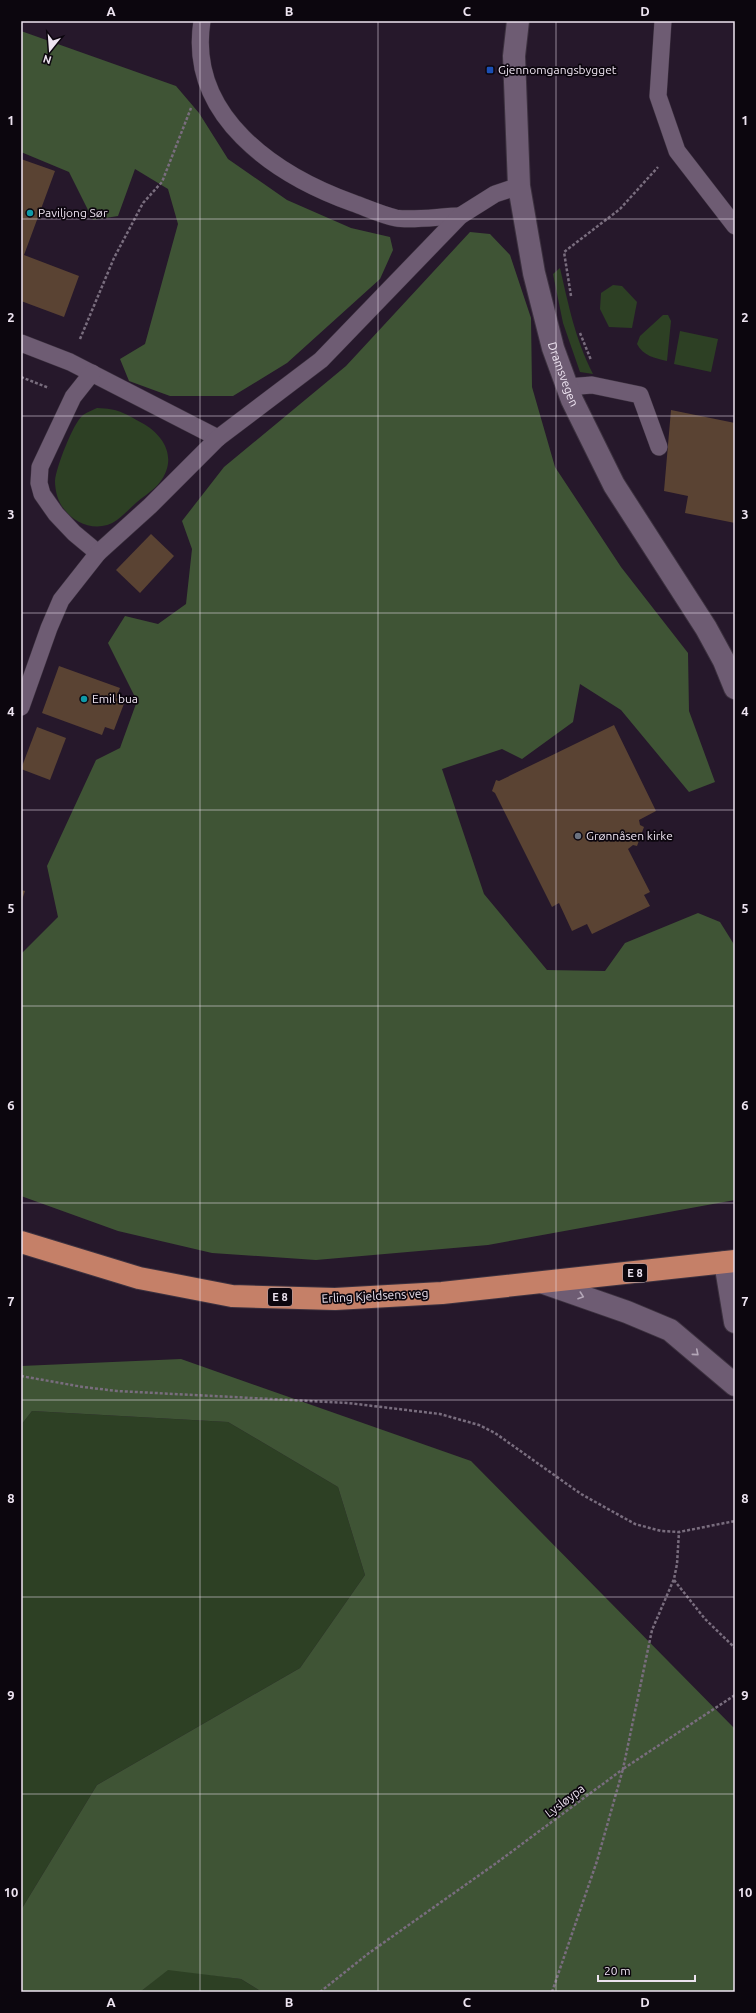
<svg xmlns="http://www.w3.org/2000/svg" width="756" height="2013" font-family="Ubuntu,sans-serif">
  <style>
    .green { fill: #2d4024 }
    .forest { fill: #3f5435 }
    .building { fill: #5a4333 }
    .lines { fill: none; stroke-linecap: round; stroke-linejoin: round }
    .lane-casing { stroke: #3c313f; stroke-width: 18 }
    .street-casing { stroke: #3c313f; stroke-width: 24 }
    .highway-casing { stroke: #3c313f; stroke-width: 24 }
    .path { stroke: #796d7e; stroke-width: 2.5; stroke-dasharray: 3 2; stroke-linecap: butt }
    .lane { stroke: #6e5c73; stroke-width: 17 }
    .street { stroke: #6e5c73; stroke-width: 22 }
    .highway { stroke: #c58068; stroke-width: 22 }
    .oneway { stroke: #b4a7b8 }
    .grid { fill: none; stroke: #eee4f1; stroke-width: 1; stroke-opacity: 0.55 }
    .transit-dot { fill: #1a4fb4; stroke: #0c060e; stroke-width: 1.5 }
    .culture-dot { fill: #0f9aa8; stroke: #0c060e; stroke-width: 1.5 }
    .worship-dot { fill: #6b7280; stroke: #0c060e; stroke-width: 1.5 }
    .labels { text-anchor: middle; stroke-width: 3.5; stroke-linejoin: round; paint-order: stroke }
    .shield { fill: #0c060e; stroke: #aaa1ad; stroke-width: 1 }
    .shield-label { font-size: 11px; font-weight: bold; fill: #eee4f1 }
    .poi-label { font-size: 12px; fill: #eee4f1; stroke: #0c060e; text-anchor: start }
    .street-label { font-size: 12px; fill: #eee4f1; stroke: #0c060e }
    .neatline { fill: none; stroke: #eee4f1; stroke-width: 1.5 }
    .grid-label { font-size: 13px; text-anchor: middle; font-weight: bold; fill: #eee4f1 }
  </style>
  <rect width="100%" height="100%" fill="#26182b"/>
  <!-- green -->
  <g class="green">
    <path d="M 560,268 C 569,307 575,338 593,374 L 580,372 L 563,323 L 553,274 Z"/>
    <polygon points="613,285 622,286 637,302 632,328 609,327 600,309 601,293"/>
    <path d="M 663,315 L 668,315 L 671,321 L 667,361 C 655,358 643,356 637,344 L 640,336 Z"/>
    <polygon points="680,331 718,339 711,372 674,364"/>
    <path d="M 97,408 C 119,409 122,412 142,423 C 164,435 178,458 160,482 C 154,490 144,496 137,502 C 130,508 124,515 117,520 C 99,533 76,525 64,509 C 58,502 55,491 55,481 C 56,468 73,423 83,415 C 87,412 93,410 97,408 Z"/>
    <polygon points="32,1411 228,1422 338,1487 365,1575 300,1668 97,1785 21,1910 21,1425"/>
    <polygon points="168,1969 241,1979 262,1992 140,1992"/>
  </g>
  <!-- forest -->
  <g class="forest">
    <polygon points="21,31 176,86 199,113 228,159 287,200 351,228 390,237 393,250 380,279 287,363 233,396 170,396 129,381 120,359 145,344 178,224 168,189 135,169 118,216 93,220 69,172 21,152"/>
    <polygon points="470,232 490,234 510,255 531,318 532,387 555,467 621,567 688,653 689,711 715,782 689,792 621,710 580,684 573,722 522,759 502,749 442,769 484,894 547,970 605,971 625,943 698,913 720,922 735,946 735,1200 488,1245 316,1260 212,1253 118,1231 21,1196 21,954 58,917 47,866 96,760 120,748 137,701 108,643 125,616 158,624 186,604 192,549 182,521 224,467 346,366"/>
    <polygon points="181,1359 471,1461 735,1729 735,1992 262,1992 241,1979 168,1970 140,1992 21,1992 21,1910 97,1785 300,1668 365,1575 338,1487 228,1422 32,1411 21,1425 21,1366"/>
  </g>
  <!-- building -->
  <g class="building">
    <polygon points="21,159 55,171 24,255 79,276 64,317 21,301"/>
    <polygon points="671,410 735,423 735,523 685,513 688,496 664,491"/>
    <polygon points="151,534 174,556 140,593 116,570"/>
    <polygon points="59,666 120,688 116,698 125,701 114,730 105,727 102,735 42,713"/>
    <polygon points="614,725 656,811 639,820 640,825 644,827 637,846 633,845 628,849 650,892 644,895 650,906 592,934 587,924 572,931 559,903 552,907 495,793 492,791 496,780 499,781"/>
    <polygon points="37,727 66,738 50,780 21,769"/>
    <polygon points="21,890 25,891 21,903"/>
  </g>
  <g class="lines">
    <defs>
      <g id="lane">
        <path d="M 202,21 C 187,116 275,175 353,203 C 367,208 382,215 396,218 C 412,221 443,216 460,216"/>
        <polyline points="663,21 658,96 677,151 735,226"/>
        <polyline points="21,343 70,362 218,438"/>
        <polyline points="92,373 73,397 40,467 39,483 42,494 56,514 74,533 98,553"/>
        <polyline points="567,387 592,385 640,395 659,447"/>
        <polyline points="21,707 49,628 61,600 98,553 150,506 218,438 321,360 460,216 495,194 519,186"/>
      </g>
      <g id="street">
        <path id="s1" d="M 518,21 L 514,56 L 519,186 L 534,273 L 553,348 L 572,400 L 614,485 L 706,628 L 724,661 L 735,688"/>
        <polyline points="725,1262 735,1322"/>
        <polyline points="544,1283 627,1312 670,1330 735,1385"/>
      </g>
      <polyline id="highway" points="21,1242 139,1278 232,1296 335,1299 442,1293 735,1261"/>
    </defs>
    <!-- lane casing -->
    <use href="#lane" class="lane-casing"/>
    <!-- street casing -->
    <use href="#street" class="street-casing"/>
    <!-- highway casing -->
    <use href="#highway" class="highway-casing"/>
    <!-- path -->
    <g class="path">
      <polyline points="571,296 564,252 620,209 658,167"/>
      <polyline points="580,333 591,360"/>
      <polyline points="80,339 114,258 143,203 162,182 191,108"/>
      <polyline points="21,377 49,388"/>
      <polyline points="21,1376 83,1387 117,1391 348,1403 440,1414 479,1425 495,1433 581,1494 635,1524 661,1531 679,1532 735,1521"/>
      <polyline points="674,1580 705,1619 735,1648"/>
      <polyline points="320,1992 369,1953 495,1864 623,1769 652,1630 674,1579 677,1564 679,1532"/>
      <polyline points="552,1992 597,1861 623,1769 735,1695"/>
    </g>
    <!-- lane -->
    <use href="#lane" class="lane"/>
    <!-- street -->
    <use href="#street" class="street"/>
    <!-- highway -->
    <use href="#highway" class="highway"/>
  </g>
  <!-- one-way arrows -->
  <defs><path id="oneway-chevron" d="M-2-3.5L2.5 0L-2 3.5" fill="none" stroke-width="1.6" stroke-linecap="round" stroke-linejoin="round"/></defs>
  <g class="oneway">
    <use href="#oneway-chevron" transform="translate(581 1296) rotate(19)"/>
    <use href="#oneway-chevron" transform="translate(696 1353) rotate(40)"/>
  </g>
  <!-- grid -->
  <path class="grid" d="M 200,21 L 200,1992M 378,21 L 378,1992M 556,21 L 556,1992M 21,219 L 735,219M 21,416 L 735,416M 21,613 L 735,613M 21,810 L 735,810M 21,1006 L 735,1006M 21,1203 L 735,1203M 21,1400 L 735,1400M 21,1597 L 735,1597M 21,1794 L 735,1794"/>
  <!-- markers -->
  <rect class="transit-dot" x="486" y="66" width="8" height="8" rx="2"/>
  <g class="culture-dot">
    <circle cx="30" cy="213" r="4"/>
    <circle cx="84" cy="699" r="4"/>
  </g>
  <circle class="worship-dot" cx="578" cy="836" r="4"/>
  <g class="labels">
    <!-- shield labels -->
    <g class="shield">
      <rect x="623" y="1264" width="24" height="18" rx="3"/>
      <rect x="268" y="1288" width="24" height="18" rx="3"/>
    </g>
    <g class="shield-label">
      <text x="635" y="1277">E 8</text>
      <text x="280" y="1301">E 8</text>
    </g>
    <!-- poi labels -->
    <g class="poi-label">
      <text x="498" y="74">Gjennomgangsbygget</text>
      <text x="38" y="217">Paviljong Sør</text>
      <text x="92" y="703">Emil bua</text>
      <text x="586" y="840">Grønnåsen kirke</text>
    </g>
    <!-- street labels -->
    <g class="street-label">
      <text dy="4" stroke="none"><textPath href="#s1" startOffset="359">Dramsvegen</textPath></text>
      <text transform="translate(375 1296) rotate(-3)" y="4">Erling Kjeldsens veg</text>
      <text transform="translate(565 1801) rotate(-37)" y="4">Lysløypa</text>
    </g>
  </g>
  <!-- border -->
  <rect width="756" height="2013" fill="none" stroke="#0c060e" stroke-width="44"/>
  <!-- north arrow -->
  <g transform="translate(50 50) rotate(197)" stroke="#0c060e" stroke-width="3" paint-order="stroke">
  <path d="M0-3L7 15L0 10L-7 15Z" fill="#eee4f1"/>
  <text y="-6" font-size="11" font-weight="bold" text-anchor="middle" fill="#eee4f1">N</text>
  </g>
  <!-- scale -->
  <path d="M598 1975v6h97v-6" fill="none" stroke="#eee4f1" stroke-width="2"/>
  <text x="604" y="1975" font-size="12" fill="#eee4f1" stroke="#0c060e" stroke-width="3" paint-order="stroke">20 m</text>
  <rect x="22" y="22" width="712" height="1969" class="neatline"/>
  <g class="grid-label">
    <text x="111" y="16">A</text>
    <text x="289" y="16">B</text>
    <text x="467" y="16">C</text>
    <text x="645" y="16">D</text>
    <text x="11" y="125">1</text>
    <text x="745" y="125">1</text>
    <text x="11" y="322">2</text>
    <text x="745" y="322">2</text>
    <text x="11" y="519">3</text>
    <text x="745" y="519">3</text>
    <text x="11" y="716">4</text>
    <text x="745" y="716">4</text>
    <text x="11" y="913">5</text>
    <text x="745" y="913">5</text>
    <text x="11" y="1110">6</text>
    <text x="745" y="1110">6</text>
    <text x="11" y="1306">7</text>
    <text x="745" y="1306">7</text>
    <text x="11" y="1503">8</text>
    <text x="745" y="1503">8</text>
    <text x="11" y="1700">9</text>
    <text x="745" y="1700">9</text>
    <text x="11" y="1897">10</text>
    <text x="745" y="1897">10</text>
    <text x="111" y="2007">A</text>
    <text x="289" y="2007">B</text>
    <text x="467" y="2007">C</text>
    <text x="645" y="2007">D</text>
  </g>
</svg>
